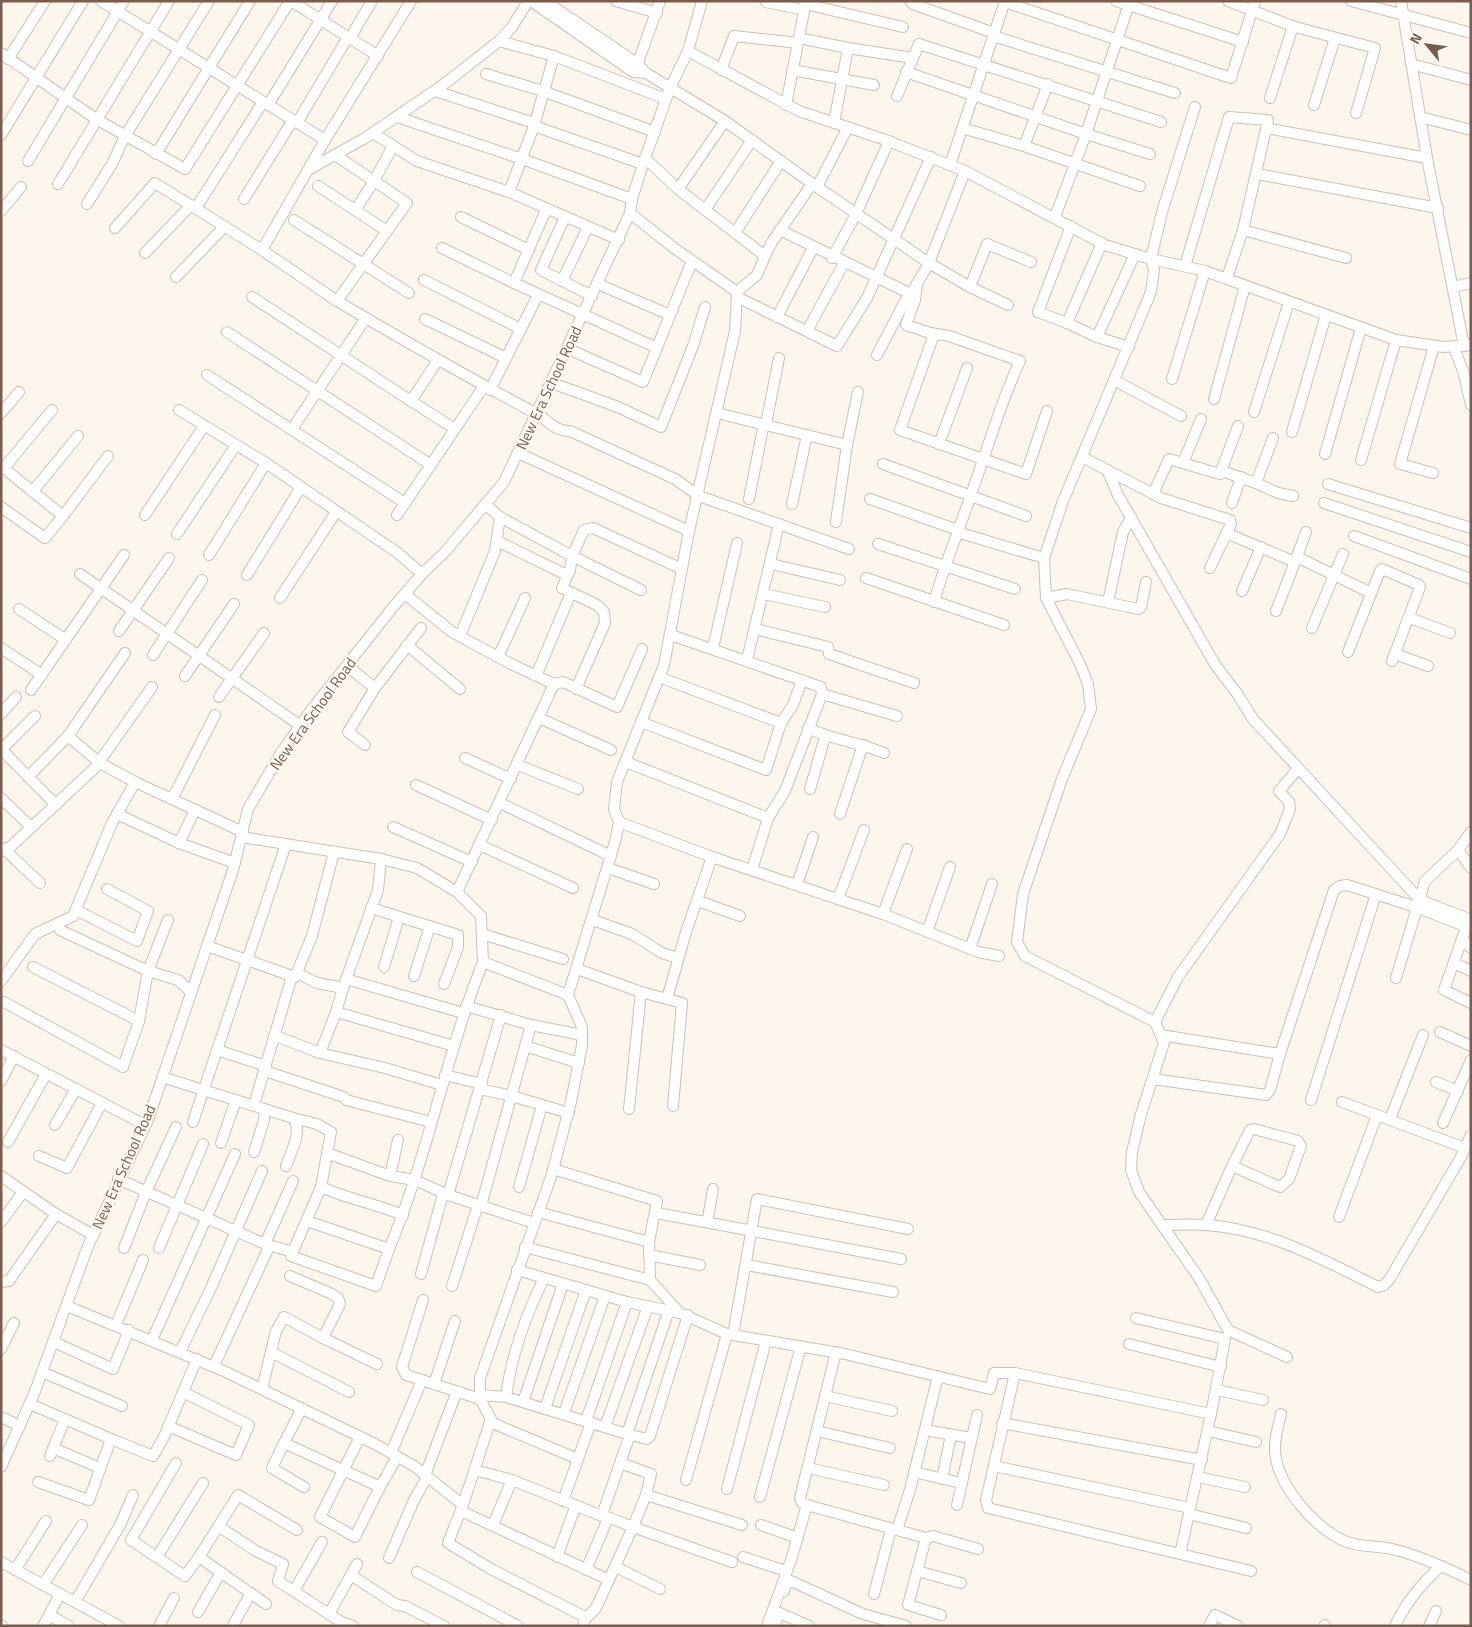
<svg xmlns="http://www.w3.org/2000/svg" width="1472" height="1627" font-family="'Titillium Web',sans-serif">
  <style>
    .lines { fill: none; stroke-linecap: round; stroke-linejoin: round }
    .minor-casing { stroke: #d1beb0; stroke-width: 12 }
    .minor { stroke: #fff; stroke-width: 10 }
    .labels { text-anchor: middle; stroke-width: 4; stroke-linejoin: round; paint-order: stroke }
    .street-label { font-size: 15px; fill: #7a5c4d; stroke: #fffaf3 }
  </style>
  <rect width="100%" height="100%" fill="#fdf6ec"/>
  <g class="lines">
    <defs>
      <g id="minor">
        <polyline points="101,1 325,140 411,1"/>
        <polyline points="291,1 378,56"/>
        <polyline points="531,1 633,72 646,73"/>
        <polyline points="545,1 638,64 646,73 725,121 817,187 929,263 965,171"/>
        <polyline points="616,1 657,13"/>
        <polyline points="910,1 913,4 994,33"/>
        <polyline points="1116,1 1243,42"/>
        <polyline points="1228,1 1295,27 1375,48 1356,113"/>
        <polyline points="1351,1 1471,33"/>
        <polyline points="1401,1 1427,158 1464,346"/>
        <polyline points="766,2 804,10"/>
        <polyline points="1005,2 1231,78 1255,1"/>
        <polyline points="805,4 903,27"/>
        <polyline points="993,36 1175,93"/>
        <polyline points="350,38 372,1"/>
        <polyline points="799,38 848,48 834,123"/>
        <polyline points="499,41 554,56 666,99"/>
        <polyline points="848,48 913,58"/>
        <polyline points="688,51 799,111 883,139 965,171 1105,245 1151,259 1205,271 1396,340 1444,347 1471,345"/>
        <polyline points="1,53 96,119 185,169 290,1"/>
        <polyline points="554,56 534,126 509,192 619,240"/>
        <polyline points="8,59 45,1"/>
        <polyline points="1411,64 1471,80"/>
        <polyline points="636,68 660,1"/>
        <polyline points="721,70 734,36 798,43"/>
        <polyline points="792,70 874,85"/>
        <polyline points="906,72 1086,134 1150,154"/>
        <polyline points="486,74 543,91 655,132"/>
        <polyline points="435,91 534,123"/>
        <polyline points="897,96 919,44 1161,122"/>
        <polyline points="1270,98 1293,26"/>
        <polyline points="268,105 332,1"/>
        <polyline points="786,105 806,1"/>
        <polyline points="1314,105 1335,38"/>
        <polyline points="1195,107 1162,212 1151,259 1154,270 1151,292 1063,501 1044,558 1046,598 1080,664 1088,684 1091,709 1062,779 1023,894 1017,942 1025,956 1155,1022 1164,1043 1141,1114 1132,1152 1131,1170 1139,1192 1199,1278 1228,1330 1287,1357"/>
        <polyline points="397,117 522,159 632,199"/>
        <polyline points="1420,117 1471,130"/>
        <polyline points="297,123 348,37"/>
        <polyline points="534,126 643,164"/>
        <polyline points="962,128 1024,146 1048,84"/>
        <polyline points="1266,128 1427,158"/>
        <polyline points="373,133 417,161 509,192"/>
        <polyline points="1,135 83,1"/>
        <polyline points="1024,146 1140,186"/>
        <polyline points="156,154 250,1"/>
        <polyline points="645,158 678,189 765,256 757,275 737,292"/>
        <polyline points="28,161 124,1"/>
        <polyline points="950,165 1005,1"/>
        <polyline points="308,170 365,138 443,85 499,41 512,27 528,1"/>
        <polyline points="1257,174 1438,208"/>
        <polyline points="58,184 169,1"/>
        <polyline points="318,186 387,231"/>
        <polyline points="817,187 848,127"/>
        <polyline points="678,189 725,121"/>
        <polyline points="244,199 293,120"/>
        <polyline points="87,204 112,164 125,136 209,1"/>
        <polyline points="196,208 263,102"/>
        <polyline points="356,209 374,181 393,146"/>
        <polyline points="546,210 514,283 657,348"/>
        <polyline points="705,210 752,140"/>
        <polyline points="1,211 21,187"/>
        <polyline points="461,217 529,250"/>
        <polyline points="565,217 541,270 592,296"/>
        <polyline points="1055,217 1086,134 1130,1"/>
        <polyline points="294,220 409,293"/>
        <polyline points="1071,226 1038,312 1067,323 1102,243"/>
        <polyline points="115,228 155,183 262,250 325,140"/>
        <polyline points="780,230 911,294 929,263 970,287 1008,305"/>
        <polyline points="1243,230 1346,258"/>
        <polyline points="735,233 781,161"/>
        <polyline points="442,248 514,283"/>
        <polyline points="262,250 337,301 407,203 335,155"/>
        <polyline points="145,253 191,205"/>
        <polyline points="765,256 772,242 812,184"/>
        <polyline points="832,258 856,214 889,141"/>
        <polyline points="1185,266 1229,117 1268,120 1243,230 1227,278"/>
        <polyline points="176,277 225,226"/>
        <polyline points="424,280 521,329"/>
        <polyline points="562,281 588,227"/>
        <polyline points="598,284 670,315"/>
        <polyline points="917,284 915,300 906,325 930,333 933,337 900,430 1026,474 1047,411"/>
        <polyline points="970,287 987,244 1031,262"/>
        <polyline points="1453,287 1471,283"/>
        <polyline points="252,297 411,401 438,360"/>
        <polyline points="737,297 837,346 867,298 931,157"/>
        <path d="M 337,301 C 403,340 469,378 537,414 C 549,421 556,432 570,431 L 675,479 L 699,496 L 849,549"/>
        <polyline points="777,317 813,248"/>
        <polyline points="425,319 506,358"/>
        <polyline points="1067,323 1097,337 1135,254"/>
        <polyline points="807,331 844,263"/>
        <polyline points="227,332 431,465"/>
        <path d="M 930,333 L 949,336 L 1020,361 C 1001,401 990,442 975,483 C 962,523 945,562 934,602"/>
        <polyline points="1097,337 1129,347"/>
        <polyline points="1454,347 1464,374 1471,405"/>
        <polyline points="568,349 643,382 692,261"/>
        <polyline points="877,355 905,301 911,294"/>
        <polyline points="207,375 405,503"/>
        <polyline points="1172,379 1205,271"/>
        <polyline points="1114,380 1181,416"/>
        <polyline points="552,383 618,407 661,427 693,346 705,307"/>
        <polyline points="490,390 538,295"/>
        <polyline points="1214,399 1245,286"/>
        <polyline points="411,401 455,429"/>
        <polyline points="179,410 266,463 367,532 398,553 422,574"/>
        <polyline points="1254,412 1289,302"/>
        <polyline points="1,413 19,392"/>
        <polyline points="717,413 847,445 836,522"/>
        <polyline points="766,424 779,358"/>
        <polyline points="292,429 366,318"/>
        <polyline points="1292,432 1326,315"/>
        <polyline points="939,444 967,368"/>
        <polyline points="847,445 858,392"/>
        <polyline points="518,453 689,531"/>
        <polyline points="1325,454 1361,328"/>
        <polyline points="1082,457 1161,498 1230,520 1231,524 1210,568"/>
        <polyline points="1361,460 1396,340"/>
        <polyline points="1183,463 1201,419"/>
        <polyline points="883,464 1026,516"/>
        <polyline points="1,466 63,516 108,456"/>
        <polyline points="4,468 52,410"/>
        <polyline points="1222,471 1256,483 1273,438"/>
        <polyline points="1108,472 1118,495 1216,666 1236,692 1253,719 1420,900 1469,919 1462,939 1471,948"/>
        <polyline points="1433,473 1400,464 1434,346"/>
        <polyline points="1256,483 1278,493 1293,496"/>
        <polyline points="1328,484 1471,528"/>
        <polyline points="33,491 78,436"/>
        <polyline points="1153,494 1169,459 1220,474 1238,426"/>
        <polyline points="749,499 764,423"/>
        <polyline points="870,499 958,530"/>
        <polyline points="1232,503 1241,477"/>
        <polyline points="1324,503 1471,552"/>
        <polyline points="792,504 807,435"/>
        <polyline points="1,507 45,538 63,516"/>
        <polyline points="145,515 204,426"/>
        <polyline points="397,515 484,386"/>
        <polyline points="500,517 572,556 570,570 562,588 597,605 604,612 605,623 576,689"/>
        <polyline points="957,532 1044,558"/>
        <polyline points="1226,533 1295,562 1276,611"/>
        <polyline points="177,534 236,445"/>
        <polyline points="1354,536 1471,579"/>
        <polyline points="497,541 567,575"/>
        <polyline points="878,544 1015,589"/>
        <polyline points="209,555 266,463"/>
        <polyline points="1297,557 1334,575 1343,554"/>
        <polyline points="1295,562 1306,532"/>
        <polyline points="771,564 840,580"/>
        <polyline points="80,574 301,726"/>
        <polyline points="247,575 301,487"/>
        <polyline points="866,578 1004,625"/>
        <polyline points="641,590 572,556 584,530 593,528 682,569"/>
        <polyline points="1242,591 1261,547"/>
        <polyline points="405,594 452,632 511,664 554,684 457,892"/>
        <polyline points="764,594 825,607"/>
        <polyline points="280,598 336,512"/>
        <polyline points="1046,598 1067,594 1138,609 1141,607 1146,582"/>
        <polyline points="1108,602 1123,532 1131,517"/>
        <polyline points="19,609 66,640"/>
        <polyline points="1410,618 1450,633"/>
        <polyline points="1312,628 1334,575 1371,593"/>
        <polyline points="755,629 828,647 829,654 914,683"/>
        <polyline points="119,631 169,558"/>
        <polyline points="671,635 821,687 822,694 785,791 768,818"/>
        <polyline points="460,636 495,551 500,517 485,504"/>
        <polyline points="407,645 460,689"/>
        <polyline points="1,648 42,675"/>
        <polyline points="713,648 737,543"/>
        <polyline points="1348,652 1380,571 1382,569 1419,585 1420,587 1392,661"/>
        <polyline points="1395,654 1428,666"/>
        <polyline points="153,655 202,580"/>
        <polyline points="498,657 525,598"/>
        <polyline points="747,660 779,524"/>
        <polyline points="347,666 375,688 348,732 365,745"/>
        <polyline points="185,676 234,604"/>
        <polyline points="536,676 571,593"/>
        <polyline points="659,677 781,723"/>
        <polyline points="554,684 563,682 617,707 642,649"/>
        <polyline points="375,688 421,628"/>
        <polyline points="31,690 124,555"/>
        <polyline points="822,694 897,716"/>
        <polyline points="219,697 264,633"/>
        <polyline points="1,714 16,697"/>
        <polyline points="539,718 611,750"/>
        <polyline points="641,722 766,770 781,723 793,705 802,680"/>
        <path d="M 808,728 C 832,740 859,742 884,753"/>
        <polyline points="68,736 100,763 135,782 243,832"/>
        <polyline points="1,749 56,805"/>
        <polyline points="2,749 35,716"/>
        <polyline points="465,758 511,779"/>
        <polyline points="99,762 152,687"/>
        <polyline points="626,762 768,818 752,870"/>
        <polyline points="518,765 578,789"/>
        <polyline points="28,777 68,736 125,653"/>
        <polyline points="416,785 492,820"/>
        <polyline points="810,789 825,737"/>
        <polyline points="1,798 31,827"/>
        <polyline points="172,799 215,715"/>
        <polyline points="500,803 611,856"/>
        <polyline points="117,814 179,843 235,863"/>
        <polyline points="840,814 863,745"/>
        <polyline points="619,822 712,857 686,932 667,999"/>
        <polyline points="393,827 472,862"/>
        <polyline points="241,837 381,859 417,868 457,892 481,916 483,962 568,995 582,1027 582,1045 571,1102 551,1177 480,1378 480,1399 491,1419 463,1505 448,1543 491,1569 583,1616 585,1619 583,1626"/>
        <polyline points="179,843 195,810"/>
        <polyline points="480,845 573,888"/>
        <polyline points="3,848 40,883"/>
        <polyline points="1458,850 1471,868"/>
        <polyline points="6,851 100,763"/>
        <polyline points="712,857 883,914 978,952 999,956"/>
        <polyline points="608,868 654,884"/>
        <polyline points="797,885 813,837"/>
        <polyline points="838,899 864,830"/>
        <polyline points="698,901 740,916"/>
        <polyline points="371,908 458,935 458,947 444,984"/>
        <polyline points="76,910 137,941 148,911 107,889"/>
        <polyline points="883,914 907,849"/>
        <polyline points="593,920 632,934 662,953 678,958"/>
        <polyline points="60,930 148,971 178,980 191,992"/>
        <polyline points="927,932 950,867"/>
        <polyline points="482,934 563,959"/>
        <polyline points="1462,939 1444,990 1471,1003"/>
        <polyline points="207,946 295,977 312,936 334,852"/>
        <polyline points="970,949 992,884"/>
        <polyline points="1454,963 1471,971"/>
        <polyline points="33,967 139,1021"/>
        <polyline points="384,967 399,917"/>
        <polyline points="577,969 641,992 629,1109"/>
        <polyline points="297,973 317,983 343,988 378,890 381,859"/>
        <polyline points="414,976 430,926"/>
        <polyline points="1396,978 1425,881 1458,850 1471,832"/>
        <polyline points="346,979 463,1013"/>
        <polyline points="1,981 35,934 73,916 112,823 135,782"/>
        <polyline points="343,988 336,1012 454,1046"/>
        <polyline points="641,992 682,1003 673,1106"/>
        <polyline points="568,995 615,842 619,822 614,809 617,782 664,665 689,531 735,331 737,292 674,248 630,213"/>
        <polyline points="4,1002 123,1067 139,1021 148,971 168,920"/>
        <polyline points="466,1006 531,1025 582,1035"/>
        <polyline points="336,1012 320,1053 385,1068 442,1085"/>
        <polyline points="501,1015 448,1195 534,1223"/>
        <polyline points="1155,1022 1178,977 1280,834 1290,809 1289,802 1279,791 1298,769"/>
        <polyline points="1440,1032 1471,1046"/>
        <polyline points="1161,1035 1280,1054 1334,890 1340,886 1347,885 1416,907 1467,927"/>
        <polyline points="276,1036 320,1053"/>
        <polyline points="525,1046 579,1063"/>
        <polyline points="1,1050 145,1125"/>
        <polyline points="217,1050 266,1066"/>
        <polyline points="265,1071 344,1097 346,1100 431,1122"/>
        <polyline points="445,1075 482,1084"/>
        <path d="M 162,1077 L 293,1118 C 303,1131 291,1152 286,1166"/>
        <polyline points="1153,1079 1266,1095 1270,1090 1280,1054"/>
        <polyline points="1,1081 14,1056"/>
        <polyline points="1436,1082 1458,1091"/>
        <polyline points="480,1089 512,1096 569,1113"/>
        <polyline points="1311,1100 1376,894"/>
        <polyline points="1342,1102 1465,1148"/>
        <polyline points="254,1105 292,976"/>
        <polyline points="293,1118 317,1124 331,1132 321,1187 291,1256 376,1286 389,1249 307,1221"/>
        <polyline points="1390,1119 1423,1035"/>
        <polyline points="193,1122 286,844"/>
        <polyline points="1443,1123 1471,1060"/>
        <polyline points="55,1125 76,1089"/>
        <polyline points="398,1140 390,1176 415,1180 448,1195"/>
        <polyline points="8,1142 46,1074"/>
        <polyline points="221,1143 236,1100"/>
        <polyline points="254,1152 264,1120 265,1109"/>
        <polyline points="327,1153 390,1176"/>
        <polyline points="39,1156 67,1168 102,1103"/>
        <polyline points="553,1169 657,1201 649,1242 650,1280 680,1313 727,1334 845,1354 990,1389 994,1373 1015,1373 1211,1414 1225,1339 1136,1318"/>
        <polyline points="1,1176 56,1214 93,1235"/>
        <polyline points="118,1179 265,1244 268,1249 214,1366"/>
        <polyline points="293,1181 265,1244 293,1252"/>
        <path d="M 321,1187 C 348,1199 376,1204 403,1215"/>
        <polyline points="519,1187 542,1105"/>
        <polyline points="481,1206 531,1025"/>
        <polyline points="538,1212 649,1242"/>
        <polyline points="656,1213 705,1222 708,1218 713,1189"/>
        <polyline points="1339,1217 1377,1115"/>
        <polyline points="1,1222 23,1192"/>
        <polyline points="705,1222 901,1259"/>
        <path d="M 1164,1225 C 1178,1225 1192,1224 1206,1225 C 1268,1229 1324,1260 1378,1287 L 1384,1285 L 1389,1280 L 1461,1157 L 1471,1135"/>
        <polyline points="1206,1225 1232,1166 1250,1130 1254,1129 1298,1141 1301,1146 1289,1179 1280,1187 1232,1166"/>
        <polyline points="525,1247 650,1280"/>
        <polyline points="124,1248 146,1192 176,1127"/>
        <polyline points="159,1248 203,1144"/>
        <path d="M 389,1249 C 428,1156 446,1055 483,962"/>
        <polyline points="649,1255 700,1265"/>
        <polyline points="747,1265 893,1292"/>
        <polyline points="517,1270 627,1302 680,1313"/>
        <polyline points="421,1274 443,1194"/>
        <polyline points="1,1282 9,1281 56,1214"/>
        <polyline points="452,1286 478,1205"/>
        <polyline points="423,1300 402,1367 406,1375 480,1399"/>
        <polyline points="67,1306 226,1372 375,1444 414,1466 463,1505"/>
        <polyline points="116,1325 143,1260"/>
        <polyline points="733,1335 757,1199 908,1229"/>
        <polyline points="323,1338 377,1364"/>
        <polyline points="152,1340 235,1154"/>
        <polyline points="54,1342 113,1369 129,1330"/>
        <polyline points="1129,1344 1221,1367"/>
        <polyline points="1,1349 14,1323"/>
        <polyline points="180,1352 211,1288 262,1171"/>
        <polyline points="271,1352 349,1392"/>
        <polyline points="42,1372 122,1406"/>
        <polyline points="1015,1373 986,1500 988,1508 1251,1571"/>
        <polyline points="434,1384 455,1321"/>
        <polyline points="262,1389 276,1331 284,1317 323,1338 340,1304 338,1298 332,1294 290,1276"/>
        <polyline points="1217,1390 1263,1400"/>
        <polyline points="480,1395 506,1397 627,1434 647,1439 650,1436 688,1315"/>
        <polyline points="825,1396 892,1411"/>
        <path d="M 506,1397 C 511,1356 526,1315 544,1278"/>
        <polyline points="523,1402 563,1284"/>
        <polyline points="30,1404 111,1439 89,1500 38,1482"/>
        <polyline points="302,1408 284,1443 380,1487 397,1457"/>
        <polyline points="545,1408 586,1290"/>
        <polyline points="564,1413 605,1296"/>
        <path d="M 1281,1414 C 1278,1427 1274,1439 1275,1452 C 1278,1486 1315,1529 1347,1542 C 1363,1548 1380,1545 1396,1550 C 1422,1557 1447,1568 1471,1580"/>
        <polyline points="1,1417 20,1426"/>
        <polyline points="586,1421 627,1302"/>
        <polyline points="490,1422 578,1459 591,1422"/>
        <polyline points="1002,1423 1202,1460"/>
        <polyline points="168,1426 236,1455 249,1425 183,1392"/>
        <polyline points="605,1427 648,1306"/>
        <polyline points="925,1430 971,1438"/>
        <polyline points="817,1431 890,1448"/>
        <polyline points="1208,1431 1256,1442"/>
        <polyline points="627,1434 669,1310"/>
        <polyline points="360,1437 320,1517 355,1537 380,1487"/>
        <polyline points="111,1439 153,1456 164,1437 197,1359"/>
        <polyline points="284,1443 272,1468 304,1487"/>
        <polyline points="53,1448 100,1468"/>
        <polyline points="391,1453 422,1380"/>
        <polyline points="50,1456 65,1419"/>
        <polyline points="176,1463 131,1540 185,1576 199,1557 266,1604"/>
        <polyline points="620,1463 651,1474 646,1495 633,1527 732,1562"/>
        <polyline points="994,1466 1190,1508"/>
        <polyline points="1,1467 34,1394 88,1246 148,1120 233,870 248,809 281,753 312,709 394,606 422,574 445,552 504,482 630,213 632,199 643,164 670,88 688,51 702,1"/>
        <polyline points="808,1468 884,1485"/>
        <polyline points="475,1470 512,1480 602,1516"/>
        <polyline points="914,1472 961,1483"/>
        <polyline points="425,1475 457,1391"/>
        <polyline points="1198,1477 1245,1487"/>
        <polyline points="942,1479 951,1435"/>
        <polyline points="686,1480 727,1334"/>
        <polyline points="727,1489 766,1341"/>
        <polyline points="646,1495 742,1525"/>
        <polyline points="760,1497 801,1346"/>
        <polyline points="563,1501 578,1459"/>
        <polyline points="807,1505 897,1530 910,1490 938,1376"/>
        <polyline points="957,1505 977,1415"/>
        <polyline points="461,1511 609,1580"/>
        <polyline points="1189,1514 1246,1528"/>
        <polyline points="493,1525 512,1480"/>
        <polyline points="761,1525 798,1538"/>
        <polyline points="218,1526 256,1551 283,1564 278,1581 329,1614 357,1564"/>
        <polyline points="897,1530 926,1538 908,1605 941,1615"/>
        <polyline points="926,1538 933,1536 978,1549"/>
        <polyline points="1180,1554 1211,1414"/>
        <polyline points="157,1557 203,1483"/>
        <polyline points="199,1557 238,1495 297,1530"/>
        <polyline points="557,1557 576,1505"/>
        <polyline points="743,1557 786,1571"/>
        <polyline points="389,1558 414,1500 427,1477"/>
        <polyline points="1,1562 119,1626"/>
        <polyline points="616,1567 660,1589"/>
        <polyline points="15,1570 46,1521"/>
        <polyline points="586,1570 608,1518"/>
        <polyline points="917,1571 961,1583"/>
        <polyline points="417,1572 518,1626"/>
        <polyline points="351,1575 397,1605 405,1606 444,1626"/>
        <polyline points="43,1585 82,1525"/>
        <polyline points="294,1591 322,1542"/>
        <polyline points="784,1591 786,1585 791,1581 863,1614 906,1626"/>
        <polyline points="874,1594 891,1529"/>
        <polyline points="75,1602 120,1525 133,1495"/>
        <polyline points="198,1612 221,1572"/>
        <polyline points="329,1614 341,1622 340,1626"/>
        <polyline points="49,1615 69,1626"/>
        <polyline points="585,1619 596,1608 633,1527 602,1515 628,1440"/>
        <polyline points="341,1622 353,1626"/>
        <polyline points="1,1625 2,1626"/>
        <polyline points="233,1625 251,1593"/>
        <polyline points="774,1625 780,1613 809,1626"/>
        <polyline points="43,1626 60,1594"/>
        <polyline points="159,1626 174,1598"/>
        <polyline points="767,1626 791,1560 807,1505 802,1503 800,1498 836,1352"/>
        <polyline points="1209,1626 1215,1615 1238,1626"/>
        <polyline points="1324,1626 1325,1625"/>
        <path d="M 1395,1626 C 1406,1602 1422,1583 1441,1566"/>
        <polyline points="1429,1626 1436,1611"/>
      </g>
    </defs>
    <!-- minor casing -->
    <use href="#minor" class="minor-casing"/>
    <!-- minor -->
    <use href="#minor" class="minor"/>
  </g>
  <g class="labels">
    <!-- street labels -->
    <g class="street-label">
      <text transform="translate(549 388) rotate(-65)" y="5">New Era School Road</text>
      <text transform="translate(313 714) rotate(-54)" y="5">New Era School Road</text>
      <text transform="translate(124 1167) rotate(-66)" y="5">New Era School Road</text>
    </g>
  </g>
  <!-- border -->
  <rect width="1472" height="1627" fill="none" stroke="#7a5c4d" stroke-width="5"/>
  <!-- north arrow -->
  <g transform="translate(1427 45) rotate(299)" stroke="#fffaf3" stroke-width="4" paint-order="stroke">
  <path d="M0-4L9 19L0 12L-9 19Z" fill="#7a5c4d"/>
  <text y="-8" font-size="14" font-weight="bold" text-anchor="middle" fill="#7a5c4d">N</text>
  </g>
</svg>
